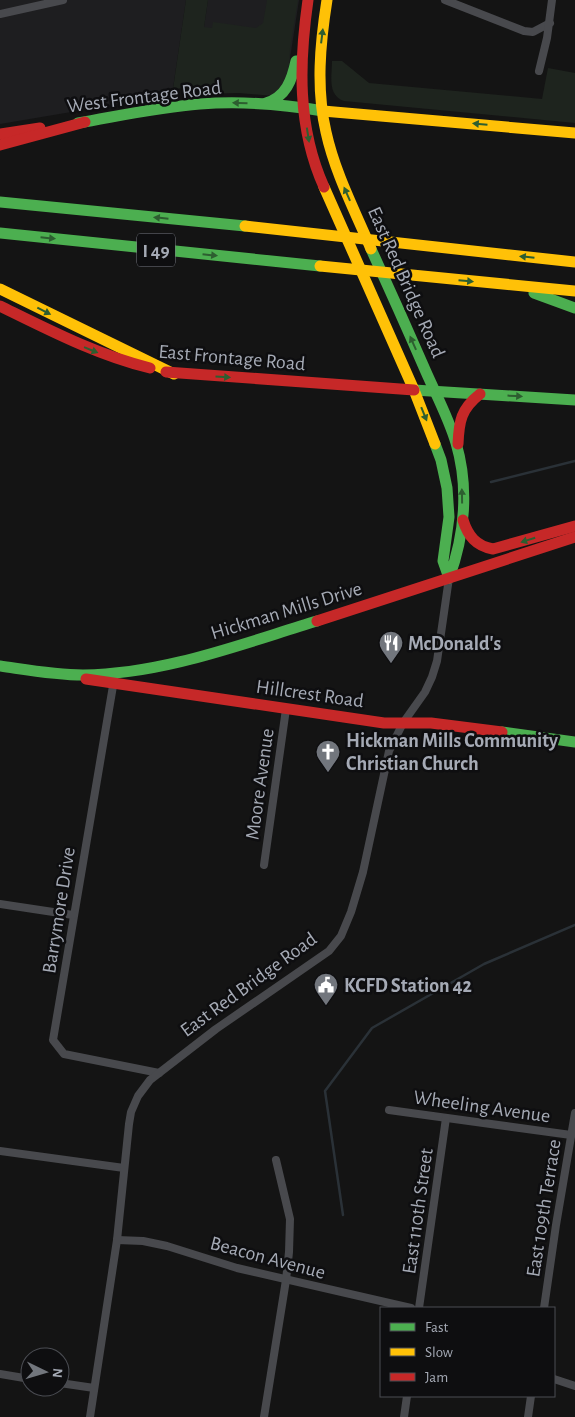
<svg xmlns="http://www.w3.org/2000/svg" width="575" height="1417" font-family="'Alegreya Sans',sans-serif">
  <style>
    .built { fill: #1e1e20 }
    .green { fill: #1e241e }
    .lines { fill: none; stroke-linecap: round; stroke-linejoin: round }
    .stream { stroke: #2a3137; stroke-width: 2.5 }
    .street { stroke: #48494d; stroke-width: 8 }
    .fast { stroke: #4caf50; stroke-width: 11 }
    .slow { stroke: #ffc107; stroke-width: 11 }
    .jam { stroke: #c62828; stroke-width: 11 }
    .oneway { fill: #2d5e30 }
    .labels { text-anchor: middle; stroke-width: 5; stroke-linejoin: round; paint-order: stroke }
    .shield { fill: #0e0e10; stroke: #787b84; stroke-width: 1 }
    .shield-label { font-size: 19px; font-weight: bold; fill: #a5aab5 }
    .street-label { font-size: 20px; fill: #a5aab5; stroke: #0e0e10 }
    .poi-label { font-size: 20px; font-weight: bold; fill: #a5aab5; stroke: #0e0e10; text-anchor: start }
  </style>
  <rect width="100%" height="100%" fill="#141414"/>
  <!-- built -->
  <g class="built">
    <polygon points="0,0 186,0 172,95 0,124"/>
    <polygon points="208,0 299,0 286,84 195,87"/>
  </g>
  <!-- green -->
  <g class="green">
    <polygon points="186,0 208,0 204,27 212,28 213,22 256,28 263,23 267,0 298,0 290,48 289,77 274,96 239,93 195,94 195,87 173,89"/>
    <path d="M 332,61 L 342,61 L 369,83 L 542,99 L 548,68 L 575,73 L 575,123 L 344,101 C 327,95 332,76 332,61 Z"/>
  </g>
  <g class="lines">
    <!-- stream -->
    <g class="stream">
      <polyline points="491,482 575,461"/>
      <polyline points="343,1215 325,1091 372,1028 484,964 575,925"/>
    </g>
    <!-- street -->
    <g class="street">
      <polyline points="445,0 524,31 533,32 550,23"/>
      <polyline points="0,14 63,0"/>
      <polyline points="539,71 547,38 552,0"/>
      <polyline points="114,680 53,1040 64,1054 159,1073"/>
      <polyline points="264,865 286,709"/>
      <polyline points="0,904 73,915"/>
      <polyline points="389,1110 571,1135"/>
      <polyline points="0,1151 124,1168"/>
      <polyline points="117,1240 143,1241 167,1246 237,1268 411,1308"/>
      <polyline points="419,1308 446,1118"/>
      <polyline points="544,1308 556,1225 575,1113"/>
      <polyline points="0,1374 30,1379"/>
      <polyline points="554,1379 575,1386"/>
      <polyline points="60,1383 94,1388"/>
      <polyline points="90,1417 117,1240 129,1124 131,1112 138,1096 150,1080 216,1029 329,951 341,936 351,912 363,872 389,751 403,723 425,692 432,677 437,661 449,578"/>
      <polyline points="264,1417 286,1280 289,1252 290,1219 276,1160"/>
      <polyline points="404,1417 407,1396"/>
      <polyline points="528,1417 531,1396"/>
    </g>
    <!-- fast -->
    <g class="fast">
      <path d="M 266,103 C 286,97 292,80 296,61"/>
      <path d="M 78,123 C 119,116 159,107 200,104 C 241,101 282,104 323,111"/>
      <polyline points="0,202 245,226"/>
      <polyline points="0,233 320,266"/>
      <path d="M 371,249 C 389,288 406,326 423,365 C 434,391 448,416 456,443 C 469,487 465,535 449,578"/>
      <polyline points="534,293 575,308"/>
      <polyline points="414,390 575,400"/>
      <polyline points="435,444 441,460 447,488 449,517 443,561 449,578"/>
      <path d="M 0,666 C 28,670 55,675 83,675 C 164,674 241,644 317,621"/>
      <polyline points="502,732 575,742"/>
    </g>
    <!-- slow -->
    <g class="slow">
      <path d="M 327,0 C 320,44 316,89 326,132 C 335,173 355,211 371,249"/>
      <polyline points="323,111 575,133"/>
      <polyline points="324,187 414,390 435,444"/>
      <polyline points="245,226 575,262"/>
      <polyline points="320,266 575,291"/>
      <polyline points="0,289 174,374"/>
    </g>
    <!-- jam -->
    <g class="jam">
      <path d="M 308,0 C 299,63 297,127 324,187"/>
      <polyline points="0,134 40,128"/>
      <polyline points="0,145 85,122"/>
      <path d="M 0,306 C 49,330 97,355 150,368"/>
      <polyline points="166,372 414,390"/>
      <path d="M 458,444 C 459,421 461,409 480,394"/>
      <path d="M 463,520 C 468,536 476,546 493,549 L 575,526"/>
      <polyline points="317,621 575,537"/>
      <polyline points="86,679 384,723 431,723 502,732"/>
    </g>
  </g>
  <!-- one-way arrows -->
  <defs><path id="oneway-solid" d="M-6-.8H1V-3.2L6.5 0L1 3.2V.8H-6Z" transform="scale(1.25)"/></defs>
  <g class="oneway">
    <use href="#oneway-solid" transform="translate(322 36) rotate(-83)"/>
    <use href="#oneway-solid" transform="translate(240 103) rotate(-178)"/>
    <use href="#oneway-solid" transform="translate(480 124) rotate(-175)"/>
    <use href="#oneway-solid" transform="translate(308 135) rotate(81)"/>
    <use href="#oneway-solid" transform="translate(347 194) rotate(-114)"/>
    <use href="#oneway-solid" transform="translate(161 218) rotate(-174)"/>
    <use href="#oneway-solid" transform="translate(48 238) rotate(6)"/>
    <use href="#oneway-solid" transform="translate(210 255) rotate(6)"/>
    <use href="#oneway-solid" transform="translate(527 257) rotate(-174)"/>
    <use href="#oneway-solid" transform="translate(466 281) rotate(5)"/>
    <use href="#oneway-solid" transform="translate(44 311) rotate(27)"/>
    <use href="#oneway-solid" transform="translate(413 343) rotate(-114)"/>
    <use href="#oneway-solid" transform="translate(91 350) rotate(22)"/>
    <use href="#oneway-solid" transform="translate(223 377) rotate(4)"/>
    <use href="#oneway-solid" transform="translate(515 396) rotate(3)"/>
    <use href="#oneway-solid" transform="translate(424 414) rotate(68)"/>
    <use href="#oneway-solid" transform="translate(462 496) rotate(-91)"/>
    <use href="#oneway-solid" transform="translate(528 540) rotate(163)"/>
  </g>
  <!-- icons -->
  <defs>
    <symbol id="restaurant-pin" viewBox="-11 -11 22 30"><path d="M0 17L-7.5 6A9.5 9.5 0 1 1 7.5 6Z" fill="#72767d" stroke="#0e0e10"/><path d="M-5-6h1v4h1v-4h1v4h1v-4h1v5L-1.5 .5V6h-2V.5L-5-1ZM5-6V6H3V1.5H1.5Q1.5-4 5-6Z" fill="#fff"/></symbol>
    <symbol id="church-pin" viewBox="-11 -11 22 30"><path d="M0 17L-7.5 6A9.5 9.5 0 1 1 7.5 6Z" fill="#72767d" stroke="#0e0e10"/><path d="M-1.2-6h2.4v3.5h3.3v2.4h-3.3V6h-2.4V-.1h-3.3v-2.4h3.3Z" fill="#fff"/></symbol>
    <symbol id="civic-pin" viewBox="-11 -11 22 30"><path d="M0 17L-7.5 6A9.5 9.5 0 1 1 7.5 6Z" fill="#72767d" stroke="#0e0e10"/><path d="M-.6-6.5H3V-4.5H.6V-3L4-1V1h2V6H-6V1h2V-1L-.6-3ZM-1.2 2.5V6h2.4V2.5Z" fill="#fff"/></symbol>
  </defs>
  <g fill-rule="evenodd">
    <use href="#restaurant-pin" x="377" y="629" width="28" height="38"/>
    <use href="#church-pin" x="314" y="738" width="28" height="38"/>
    <use href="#civic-pin" x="312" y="971" width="28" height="38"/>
  </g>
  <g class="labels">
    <!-- shield labels -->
    <rect class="shield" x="137" y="233.5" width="38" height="33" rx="4"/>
    <g class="shield-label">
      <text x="156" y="257">I 49</text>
    </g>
    <!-- street labels -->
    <g class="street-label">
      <text transform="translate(144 96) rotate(-7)" y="7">West Frontage Road</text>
      <text transform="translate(407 282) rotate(66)" y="7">East Red Bridge Road</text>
      <text transform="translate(232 357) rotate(5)" y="7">East Frontage Road</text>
      <text transform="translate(286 610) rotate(-17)" y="7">Hickman Mills Drive</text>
      <text transform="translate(310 693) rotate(8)" y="7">Hillcrest Road</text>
      <text transform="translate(259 784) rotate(-82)" y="7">Moore Avenue</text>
      <text transform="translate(58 910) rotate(-81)" y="7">Barrymore Drive</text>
      <text transform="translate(248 984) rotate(-36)" y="7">East Red Bridge Road</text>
      <text transform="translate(482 1106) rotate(8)" y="7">Wheeling Avenue</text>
      <text transform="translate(543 1208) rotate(-81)" y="7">East 109th Terrace</text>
      <text transform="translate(417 1211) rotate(-82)" y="7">East 110th Street</text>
      <text transform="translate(268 1257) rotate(15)" y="7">Beacon Avenue</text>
    </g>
    <!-- poi labels -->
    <g class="poi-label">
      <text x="408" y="650">McDonald's</text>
      <text x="346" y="747">Hickman Mills Community<tspan x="346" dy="23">Christian Church</tspan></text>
      <text x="344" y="992">KCFD Station 42</text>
    </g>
  </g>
  <!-- legend -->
  <rect x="380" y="1307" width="175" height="90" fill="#0e0e10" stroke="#4a4c52"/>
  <rect x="390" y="1323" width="25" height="8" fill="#4caf50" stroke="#4a4c52"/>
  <text x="425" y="1332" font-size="15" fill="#a5aab5">Fast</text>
  <rect x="390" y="1348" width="25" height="8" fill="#ffc107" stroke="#4a4c52"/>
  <text x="425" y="1357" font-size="15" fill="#a5aab5">Slow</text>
  <rect x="390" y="1373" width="25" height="8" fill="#c62828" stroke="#4a4c52"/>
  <text x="425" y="1382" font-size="15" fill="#a5aab5">Jam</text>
  <!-- north arrow -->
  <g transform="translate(45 1372) rotate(95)"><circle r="24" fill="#0e0e10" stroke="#4a4c52"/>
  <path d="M0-4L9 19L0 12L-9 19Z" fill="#72767d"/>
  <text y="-8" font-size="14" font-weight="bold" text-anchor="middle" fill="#a5aab5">N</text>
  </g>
</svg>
